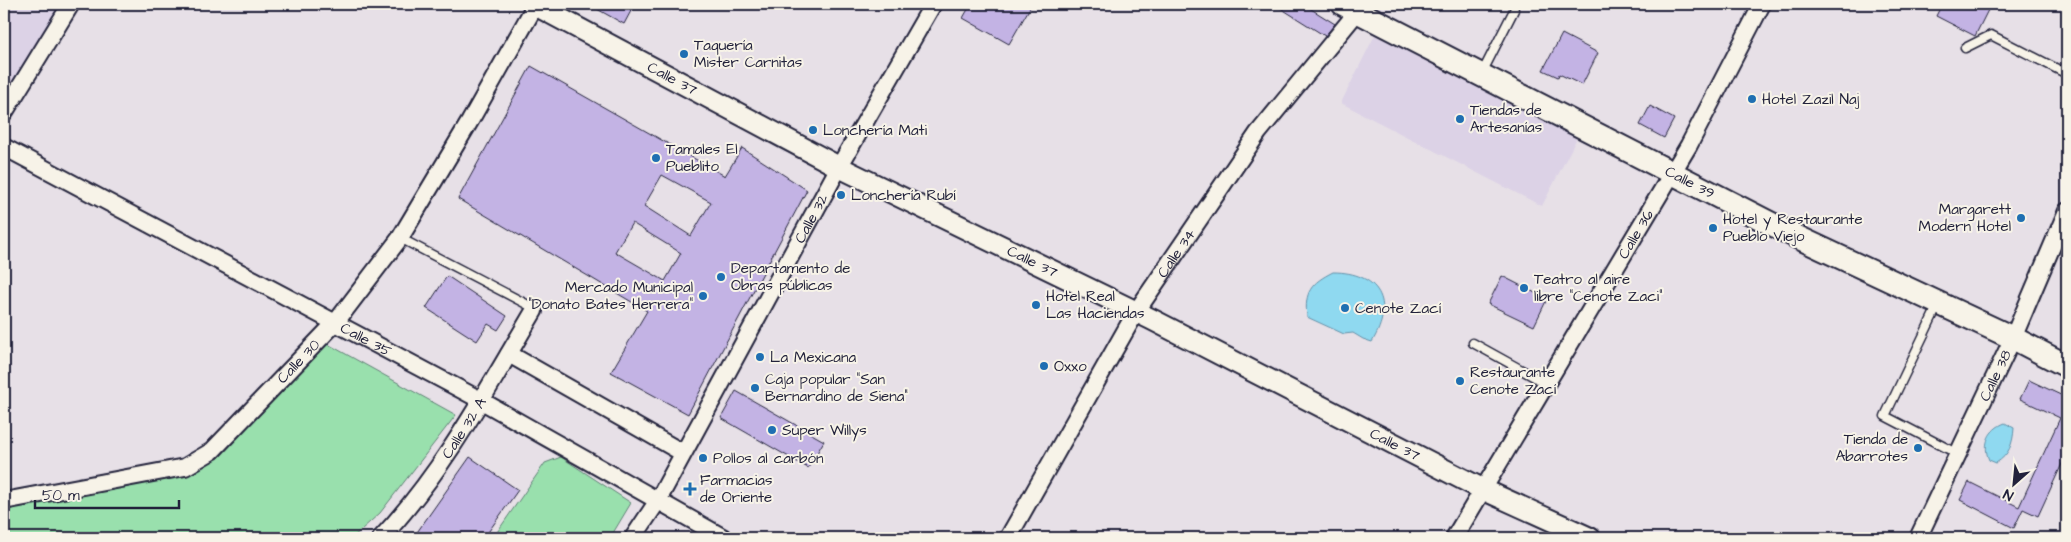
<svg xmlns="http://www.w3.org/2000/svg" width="2071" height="542" font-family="'Architects Daughter',sans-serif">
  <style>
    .built { fill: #dcd2e6 }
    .green { fill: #99e0ad; stroke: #5e8174 }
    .water { fill: #8fd9f0; stroke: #6390a8 }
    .building { fill: #c3b3e4; stroke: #22223b; fill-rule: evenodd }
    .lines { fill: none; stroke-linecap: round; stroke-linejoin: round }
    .service-casing { stroke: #22223b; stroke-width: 11 }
    .minor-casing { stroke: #22223b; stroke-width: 20 }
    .tertiary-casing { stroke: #22223b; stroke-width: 24 }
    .secondary-casing { stroke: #22223b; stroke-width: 26 }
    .service { stroke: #f7f3e8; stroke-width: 8 }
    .minor { stroke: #f7f3e8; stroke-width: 16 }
    .tertiary { stroke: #f7f3e8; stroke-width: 20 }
    .secondary { stroke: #f7f3e8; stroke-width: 22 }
    .poi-dot { fill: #1f6fb2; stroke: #f7f3e8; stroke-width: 2 }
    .labels { text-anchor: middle; stroke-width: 4; stroke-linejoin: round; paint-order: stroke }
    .poi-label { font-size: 15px; fill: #22223b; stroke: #f7f3e8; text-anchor: start }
    .street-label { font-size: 15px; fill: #22223b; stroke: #f7f3e8 }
  </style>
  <rect width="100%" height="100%" fill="#e7e0e7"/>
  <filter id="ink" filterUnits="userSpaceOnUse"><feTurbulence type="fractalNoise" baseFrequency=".02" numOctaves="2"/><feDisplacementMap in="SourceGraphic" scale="10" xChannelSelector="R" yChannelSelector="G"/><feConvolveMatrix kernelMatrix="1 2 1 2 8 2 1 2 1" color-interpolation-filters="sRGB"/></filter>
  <g filter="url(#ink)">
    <!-- built -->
    <g class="built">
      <polygon points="4,4 62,4 14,89 4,86"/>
      <polygon points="1377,31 1579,134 1542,206 1341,103"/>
    </g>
    <!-- green -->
    <g class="green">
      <polygon points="326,343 456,415 380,513 352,538 4,538 4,504 184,476 220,457"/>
      <polygon points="561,457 631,503 610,538 493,538 545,463"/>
    </g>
    <!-- water -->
    <g class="water">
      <path d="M 1333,272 C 1379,272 1396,303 1372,342 L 1363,339 L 1353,333 L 1344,334 L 1307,317 C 1304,292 1311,283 1333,272 Z"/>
      <path d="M 2005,423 L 2014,428 C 2013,444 2009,455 1996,463 L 1989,460 C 1982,444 1989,429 2005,423 Z"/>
    </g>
    <!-- building -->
    <g class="building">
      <polygon points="588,4 623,4 632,9 624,24"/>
      <polygon points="971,4 1032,4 1009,44 963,18"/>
      <polygon points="1274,4 1303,4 1335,24 1325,36"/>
      <polygon points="1942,4 1991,4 1975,36 1936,16"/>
      <polygon points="1562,34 1598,53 1582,85 1559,74 1558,77 1543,70"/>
      <path d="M 531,66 L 725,176 L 742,148 L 807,190 L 688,414 L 611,372 L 647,311 L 458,199 ZM 662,175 L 711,202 L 691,236 L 644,206 ZM 632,223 L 681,253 L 665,281 L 615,252 Z"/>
      <polygon points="1650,106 1674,119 1664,138 1640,125"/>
      <polygon points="447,276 507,316 498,330 488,324 477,341 426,308"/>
      <polygon points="1502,276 1547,299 1534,326 1488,304"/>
      <polygon points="2029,380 2067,398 2067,453 2038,516 2023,509 2014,528 1960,500 1969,482 2019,507 2060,418 2020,399"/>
      <polygon points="736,391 824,441 808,468 721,418"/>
      <polygon points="470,457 518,490 484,538 413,538"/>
    </g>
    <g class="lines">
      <defs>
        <g id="service">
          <polyline points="1965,48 1991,35 2067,74"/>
          <polyline points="1482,73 1514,10"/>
          <polyline points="400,238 534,308 534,311"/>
          <polyline points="1938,305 1885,416 1958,454"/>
          <polyline points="1473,343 1547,384"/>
        </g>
        <g id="minor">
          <polyline points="4,113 71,4"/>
          <path id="s1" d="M 4,147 L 473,396 L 724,538"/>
          <polyline points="509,354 683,453"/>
          <path id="s2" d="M 4,501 L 185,467 L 212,451 L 336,322 L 400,238 L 470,121 L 536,4"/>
          <path id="s3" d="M 381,538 C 444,471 487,390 534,311"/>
          <path id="s4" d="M 633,538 L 657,502 L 839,167 L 933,4"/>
          <path id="s5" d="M 1008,538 L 1136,312 L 1258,133 L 1353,17 L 1356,10"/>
          <path id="s6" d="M 1454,538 L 1689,145 L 1762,4"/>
          <path id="s7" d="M 1918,538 L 2013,338 L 2067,211"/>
        </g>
        <g id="tertiary">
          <path id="s8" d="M 533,4 L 839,167 L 1151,319 L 1482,489 L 1590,538"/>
        </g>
        <g id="secondary">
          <path id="s9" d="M 1343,4 L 1793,235 L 2013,338 L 2067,366"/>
        </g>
      </defs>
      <!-- service casing -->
      <use href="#service" class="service-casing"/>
      <!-- minor casing -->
      <use href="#minor" class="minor-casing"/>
      <!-- tertiary casing -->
      <use href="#tertiary" class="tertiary-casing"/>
      <!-- secondary casing -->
      <use href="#secondary" class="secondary-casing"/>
      <!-- service -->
      <use href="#service" class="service"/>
      <!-- minor -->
      <use href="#minor" class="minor"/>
      <!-- tertiary -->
      <use href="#tertiary" class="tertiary"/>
      <!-- secondary -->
      <use href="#secondary" class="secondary"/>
    </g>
  </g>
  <!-- markers -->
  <g class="poi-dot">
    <circle cx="684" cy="54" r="5"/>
    <circle cx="1752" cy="99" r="5"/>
    <circle cx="1460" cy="119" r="5"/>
    <circle cx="813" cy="130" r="5"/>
    <circle cx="656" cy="158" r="5"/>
    <circle cx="841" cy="195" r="5"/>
    <circle cx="2021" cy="218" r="5"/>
    <circle cx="1713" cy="228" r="5"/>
    <circle cx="721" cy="277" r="5"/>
    <circle cx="1524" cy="288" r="5"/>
    <circle cx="703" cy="296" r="5"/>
    <circle cx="1036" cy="305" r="5"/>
    <circle cx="1345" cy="308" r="5"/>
    <circle cx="760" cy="357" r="5"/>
    <circle cx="1044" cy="366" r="5"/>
    <circle cx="1460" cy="381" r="5"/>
    <circle cx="755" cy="388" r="5"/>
    <circle cx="772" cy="430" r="5"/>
    <circle cx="1918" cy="448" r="5"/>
    <circle cx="703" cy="458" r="5"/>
    <path d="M687.5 481.5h5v5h5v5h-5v5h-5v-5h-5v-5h5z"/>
  </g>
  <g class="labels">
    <!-- poi labels -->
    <g class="poi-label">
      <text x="694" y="50">Taquería<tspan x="694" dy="17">Mister Carnitas</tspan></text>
      <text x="1762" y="104">Hotel Zazil Naj</text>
      <text x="1470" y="115">Tiendas de<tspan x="1470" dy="17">Artesanías</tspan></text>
      <text x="823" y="135">Lonchería Mati</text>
      <text x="666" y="154">Tamales El<tspan x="666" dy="17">Pueblito</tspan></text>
      <text x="851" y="200">Lonchería Rubí</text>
      <text x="2011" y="214" text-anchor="end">Margarett<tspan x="2011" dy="17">Modern Hotel</tspan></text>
      <text x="1723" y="224">Hotel y Restaurante<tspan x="1723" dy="17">Pueblo Viejo</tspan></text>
      <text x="731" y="273">Departamento de<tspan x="731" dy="17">Obras públicas</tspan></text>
      <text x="1534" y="284">Teatro al aire<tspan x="1534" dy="17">libre "Cenote Zaci"</tspan></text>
      <text x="693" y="292" text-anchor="end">Mercado Municipal<tspan x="693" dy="17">"Donato Bates Herrera"</tspan></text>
      <text x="1046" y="301">Hotel Real<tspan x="1046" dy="17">Las Haciendas</tspan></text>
      <text x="1355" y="313">Cenote Zací</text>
      <text x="770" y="362">La Mexicana</text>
      <text x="1054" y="371">Oxxo</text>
      <text x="1470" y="377">Restaurante<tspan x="1470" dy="17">Cenote Zací</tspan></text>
      <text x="765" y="384">Caja popular "San<tspan x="765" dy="17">Bernardino de Siena"</tspan></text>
      <text x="782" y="435">Super Willys</text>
      <text x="1908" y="444" text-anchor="end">Tienda de<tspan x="1908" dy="17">Abarrotes</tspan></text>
      <text x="713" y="463">Pollos al carbón</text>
      <text x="700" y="485">Farmacias<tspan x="700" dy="17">de Oriente</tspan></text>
    </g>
    <!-- street labels -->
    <g class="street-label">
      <text dy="5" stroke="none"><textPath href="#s8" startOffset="158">Calle 37</textPath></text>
      <text dy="5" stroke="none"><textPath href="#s9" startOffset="390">Calle 39</textPath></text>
      <text dy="5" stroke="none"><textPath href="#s4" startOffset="366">Calle 32</textPath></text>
      <text dy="5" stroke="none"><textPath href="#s6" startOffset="354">Calle 36</textPath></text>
      <text dy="5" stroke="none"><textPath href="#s5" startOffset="331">Calle 34</textPath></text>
      <text dy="5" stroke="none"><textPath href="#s8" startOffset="562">Calle 37</textPath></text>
      <text dy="5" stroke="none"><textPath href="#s1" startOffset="410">Calle 35</textPath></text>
      <text dy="5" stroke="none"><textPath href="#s2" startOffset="340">Calle 30</textPath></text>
      <text dy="5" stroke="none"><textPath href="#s7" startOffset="180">Calle 38</textPath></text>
      <text dy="5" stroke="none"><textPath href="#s3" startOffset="138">Calle 32 A</textPath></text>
      <text dy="5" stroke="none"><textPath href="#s8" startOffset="968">Calle 37</textPath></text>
    </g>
  </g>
  <!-- margin -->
  <rect width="2071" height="542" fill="none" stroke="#f7f3e8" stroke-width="20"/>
  <rect x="10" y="10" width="2051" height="522" fill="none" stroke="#22223b" stroke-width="2" filter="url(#ink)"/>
  <!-- north arrow -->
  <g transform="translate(2014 484) rotate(207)" stroke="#f7f3e8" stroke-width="4" paint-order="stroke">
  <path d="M0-4L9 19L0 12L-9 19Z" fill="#22223b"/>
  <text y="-8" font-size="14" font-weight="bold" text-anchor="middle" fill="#22223b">N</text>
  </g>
  <!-- scale -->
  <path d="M35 500v8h144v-8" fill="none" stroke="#22223b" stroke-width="2.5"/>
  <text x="42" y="500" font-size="15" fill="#22223b" stroke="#f7f3e8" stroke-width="4" paint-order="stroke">50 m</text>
</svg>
